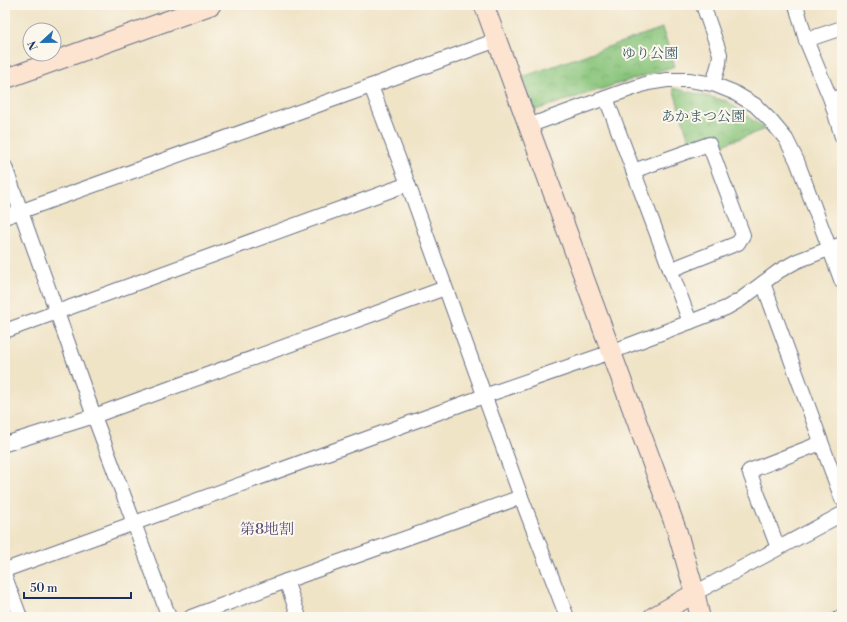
<svg xmlns="http://www.w3.org/2000/svg" width="847" height="622" font-family="'Libre Bodoni','Noto Serif JP',serif">
  <style>
    .park { fill: url(#park-crowns); stroke: #527a6c }
    .lines { fill: none; stroke-linecap: round; stroke-linejoin: round }
    .street-casing { stroke: #666e83; stroke-width: 16 }
    .secondary-casing { stroke: #666e83; stroke-width: 21 }
    .street { stroke: #fff; stroke-width: 14 }
    .secondary { stroke: #fde4d1; stroke-width: 19 }
    .rail-casing { stroke: #1b2f5e; stroke-width: 4.5 }
    .rail { stroke: #fbf7ec; stroke-width: 3; stroke-dasharray: 9; stroke-linecap: butt }
    .labels { text-anchor: middle; stroke-width: 4; stroke-linejoin: round; paint-order: stroke }
    .park-label { font-size: 14px; fill: #3c5c66; stroke: #fbf7ec }
    .neighbourhood-label { font-size: 15px; fill: #5d527c; stroke: #fbf7ec }
  </style>
  <defs>
    <pattern id="park-crowns" width="20" height="18" patternUnits="userSpaceOnUse"><rect width="20" height="18" fill="#88c47a"/><path d="M2 6a3 3 0 1 1 6 0M12 15a3 3 0 1 1 6 0" fill="none" stroke="#6ea067"/></pattern>
  </defs>
  <rect width="100%" height="100%" fill="#fbf7ec"/>
  <filter id="ink" filterUnits="userSpaceOnUse"><feTurbulence type="fractalNoise" baseFrequency=".025" numOctaves="2"/><feDisplacementMap in="SourceGraphic" scale="8" xChannelSelector="R" yChannelSelector="G"/><feConvolveMatrix kernelMatrix="1 2 1 2 8 2 1 2 1" color-interpolation-filters="sRGB"/></filter>
  <filter id="wash" filterUnits="userSpaceOnUse"><feTurbulence type="fractalNoise" baseFrequency=".012" numOctaves="4" result="noise"/><feDisplacementMap in="SourceGraphic" scale="16" xChannelSelector="R" yChannelSelector="G"/><feGaussianBlur stdDeviation="0.9" result="paint"/><feColorMatrix in="noise" values="0 0 0 0 0 0 0 0 0 0 0 0 0 0 0 0 0 1.4 0 .05"/><feComposite in="paint" operator="in"/></filter>
  <g filter="url(#wash)">
    <rect width="100%" height="100%" fill="#f0e4c7"/>
    <!-- park -->
    <g class="park">
      <polygon points="662,28 675,66 535,110 522,77"/>
      <polygon points="673,88 727,101 765,129 717,147 708,134 689,141"/>
    </g>
  </g>
  <g filter="url(#ink)">
    <g class="lines">
      <defs>
        <g id="street">
          <polyline points="703,5 720,54 719,63 713,84"/>
          <polyline points="796,5 806,40 831,100 842,137"/>
          <polyline points="806,40 842,28"/>
          <polyline points="371,86 408,184 521,497 567,617"/>
          <polyline points="606,98 690,322"/>
          <polyline points="831,100 842,96"/>
          <polyline points="528,126 622,92 648,83 667,80 689,80 713,84 733,92 755,105 770,120 786,139 797,161 842,282"/>
          <polyline points="5,167 94,416 169,617"/>
          <polyline points="633,171 709,144 743,235 738,243 670,270"/>
          <polyline points="5,217 371,86 497,40"/>
          <polyline points="763,283 842,499"/>
          <polyline points="5,331 408,184"/>
          <polyline points="5,444 94,416 445,288"/>
          <polyline points="778,548 749,471 821,443"/>
          <polyline points="5,570 484,396 611,352 690,322 726,308 740,300 779,271 797,261 842,244"/>
          <polyline points="5,577 20,617"/>
          <polyline points="286,581 299,617"/>
          <polyline points="695,593 842,514"/>
          <polyline points="191,617 286,581 521,497"/>
        </g>
        <g id="secondary">
          <polyline points="484,5 677,531 695,593 700,617"/>
          <polyline points="5,79 211,5"/>
          <polyline points="653,617 695,593"/>
        </g>
      </defs>
      <!-- street casing -->
      <use href="#street" class="street-casing"/>
      <!-- secondary casing -->
      <use href="#secondary" class="secondary-casing"/>
      <!-- street -->
      <use href="#street" class="street"/>
      <!-- secondary -->
      <use href="#secondary" class="secondary"/>
      <defs>
        <polyline id="rail" points="831,617 842,610"/>
      </defs>
      <!-- rail casing -->
      <use href="#rail" class="rail-casing"/>
      <!-- rail -->
      <use href="#rail" class="rail"/>
    </g>
  </g>
  <g class="labels">
    <!-- park labels -->
    <g class="park-label">
      <text x="650" y="58">ゆり公園</text>
      <text x="703" y="121">あかまつ公園</text>
    </g>
    <!-- neighbourhood labels -->
    <g class="neighbourhood-label">
      <text x="267" y="534">第8地割</text>
    </g>
  </g>
  <!-- margin -->
  <rect width="847" height="622" fill="none" stroke="#fbf7ec" stroke-width="20"/>
  <!-- north arrow -->
  <g transform="translate(42 42) rotate(248)"><circle r="19" fill="#fbf7ec" stroke="#a1a7b3"/>
  <path d="M0-3L7 15L0 10L-7 15Z" fill="#1f6fb2"/>
  <text y="-6" font-size="11" font-weight="bold" text-anchor="middle" fill="#1b2f5e">N</text>
  </g>
  <!-- scale -->
  <path d="M24 592v6h107v-6" fill="none" stroke="#1b2f5e" stroke-width="2"/>
  <text x="30" y="592" font-size="12" fill="#1b2f5e" stroke="#fbf7ec" stroke-width="3" paint-order="stroke">50 m</text>
</svg>
